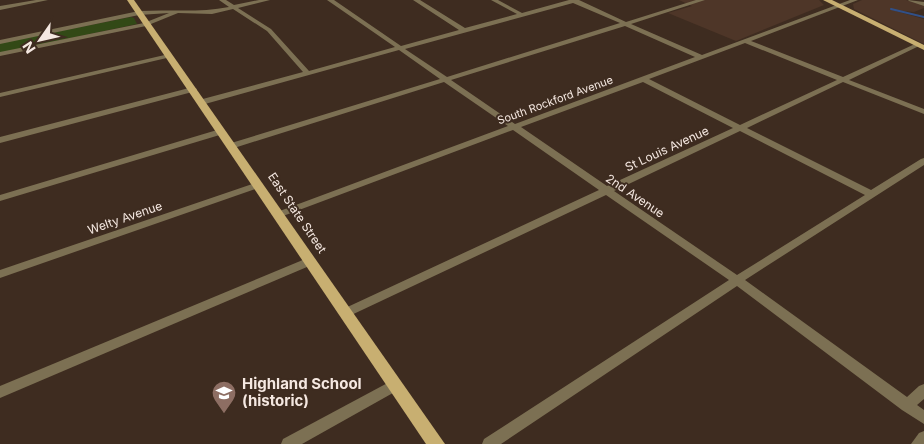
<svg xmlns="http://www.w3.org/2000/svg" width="924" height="444" font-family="Inter,sans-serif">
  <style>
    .built { fill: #4e3628 }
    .green { fill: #324916 }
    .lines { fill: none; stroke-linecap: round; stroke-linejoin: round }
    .stream { stroke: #315088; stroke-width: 2 }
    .minor { fill: #7c7053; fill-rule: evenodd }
    .major { fill: #c8af71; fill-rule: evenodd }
    .labels { text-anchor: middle; stroke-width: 4; stroke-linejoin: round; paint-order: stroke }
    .far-street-label { font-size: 11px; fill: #f5e8e1; stroke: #3e2c20 }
    .street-label { font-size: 12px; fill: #f5e8e1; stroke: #3e2c20 }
    .near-poi-label { font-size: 15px; font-weight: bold; fill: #f5e8e1; stroke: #3e2c20; text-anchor: start }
  </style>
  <rect width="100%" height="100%" fill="#3e2c20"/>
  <!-- built -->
  <g class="built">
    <polygon points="679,0 819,0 824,5 736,41 668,13 692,6"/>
    <polygon points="862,0 906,0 924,5 924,8 914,12 892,10 924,19 924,44 854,9 853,4"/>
  </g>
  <!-- green -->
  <polygon class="green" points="131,17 134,18 137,24 0,53 0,43"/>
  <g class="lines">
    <!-- stream -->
    <polyline class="stream" points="891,9 924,17"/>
    <!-- minor -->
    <g class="minor">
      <polygon points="36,0 48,0 0,10 0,6"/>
      <path d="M 219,0 L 226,0 L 234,5 L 259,0 L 270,0 L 238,8 L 271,29 L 309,71 L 395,47 L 327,0 L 334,0 L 401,46 L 459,30 L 413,0 L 420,0 L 465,28 L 517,14 L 491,0 L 498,0 L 522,13 L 569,0 L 579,0 L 626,22 L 696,0 L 705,0 L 631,24 L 702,55 L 850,0 L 858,0 L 751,41 L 843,77 L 915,44 L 919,44 L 919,46 L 849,80 L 924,109 L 924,114 L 843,82 L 747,128 L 871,190 L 921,159 L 924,158 L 924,165 L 745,280 L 907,397 L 919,386 L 924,384 L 924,399 L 917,405 L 924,410 L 924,424 L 902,410 L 737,286 L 501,444 L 482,444 L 484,439 L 729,280 L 606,195 L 345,318 L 341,316 L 339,313 L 341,310 L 599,190 L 513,130 L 283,216 L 277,216 L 275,214 L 277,212 L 508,126 L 444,82 L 234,148 L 228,148 L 228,144 L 440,79 L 399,50 L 205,104 L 199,104 L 199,100 L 303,72 L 267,31 L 233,9 L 212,14 L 178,13 L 146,26 L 0,56 L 0,52 L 144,23 L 169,13 L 139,15 L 0,44 L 0,40 L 139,11 C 169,9 199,13 229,7 ZM 573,3 L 620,23 L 447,77 L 405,49 ZM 625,26 L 695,57 L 515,124 L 451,80 ZM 745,43 L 837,80 L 740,125 L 649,79 ZM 643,82 L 733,128 L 607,186 L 521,127 ZM 740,131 L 865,195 L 737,275 L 614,191 Z"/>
      <polygon points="908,0 924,2 924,6 909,1"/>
      <polygon points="169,54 172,56 171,57 0,97 0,93"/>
      <polygon points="193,87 197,89 196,91 0,143 0,137"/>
      <polygon points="217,130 220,130 224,132 223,134 0,201 0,195"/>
      <polygon points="258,182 263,185 261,187 0,278 0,270"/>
      <polygon points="310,257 314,258 315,261 314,264 0,398 0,386"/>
      <polygon points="395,379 400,381 402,385 400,389 302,444 281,444 283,439"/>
      <polygon points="924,431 924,444 911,444 919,433"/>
    </g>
    <!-- major -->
    <g class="major">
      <polygon points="127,0 134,0 445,444 426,444"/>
      <polygon points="823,0 832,0 924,45 924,50"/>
    </g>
  </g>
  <!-- icons -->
  <defs>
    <symbol id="school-pin" viewBox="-11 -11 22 30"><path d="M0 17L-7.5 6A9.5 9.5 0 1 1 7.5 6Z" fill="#8d6e63" stroke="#3e2c20"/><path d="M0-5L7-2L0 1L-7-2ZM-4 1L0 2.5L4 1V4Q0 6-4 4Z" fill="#fff"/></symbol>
  </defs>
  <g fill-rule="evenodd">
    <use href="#school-pin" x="210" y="379" width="28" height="38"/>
  </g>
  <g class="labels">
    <!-- far-street labels -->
    <g class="far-street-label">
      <text transform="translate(555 100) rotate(-20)" y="4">South Rockford Avenue</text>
    </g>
    <!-- street labels -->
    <g class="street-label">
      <text transform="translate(667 149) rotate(-25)" y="4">St Louis Avenue</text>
      <text transform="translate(635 196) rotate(34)" y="4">2nd Avenue</text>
      <text transform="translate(297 213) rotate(56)" y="4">East State Street</text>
      <text transform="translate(125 218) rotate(-19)" y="4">Welty Avenue</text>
    </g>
    <!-- near-poi labels -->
    <g class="near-poi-label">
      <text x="242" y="389">Highland School<tspan x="242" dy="17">(historic)</tspan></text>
    </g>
  </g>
  <!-- north arrow -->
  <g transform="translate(40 40) rotate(236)" stroke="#3e2c20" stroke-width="4" paint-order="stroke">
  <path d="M0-4L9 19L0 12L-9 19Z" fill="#f5e8e1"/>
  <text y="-8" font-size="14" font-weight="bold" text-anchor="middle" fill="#f5e8e1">N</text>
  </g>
</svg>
